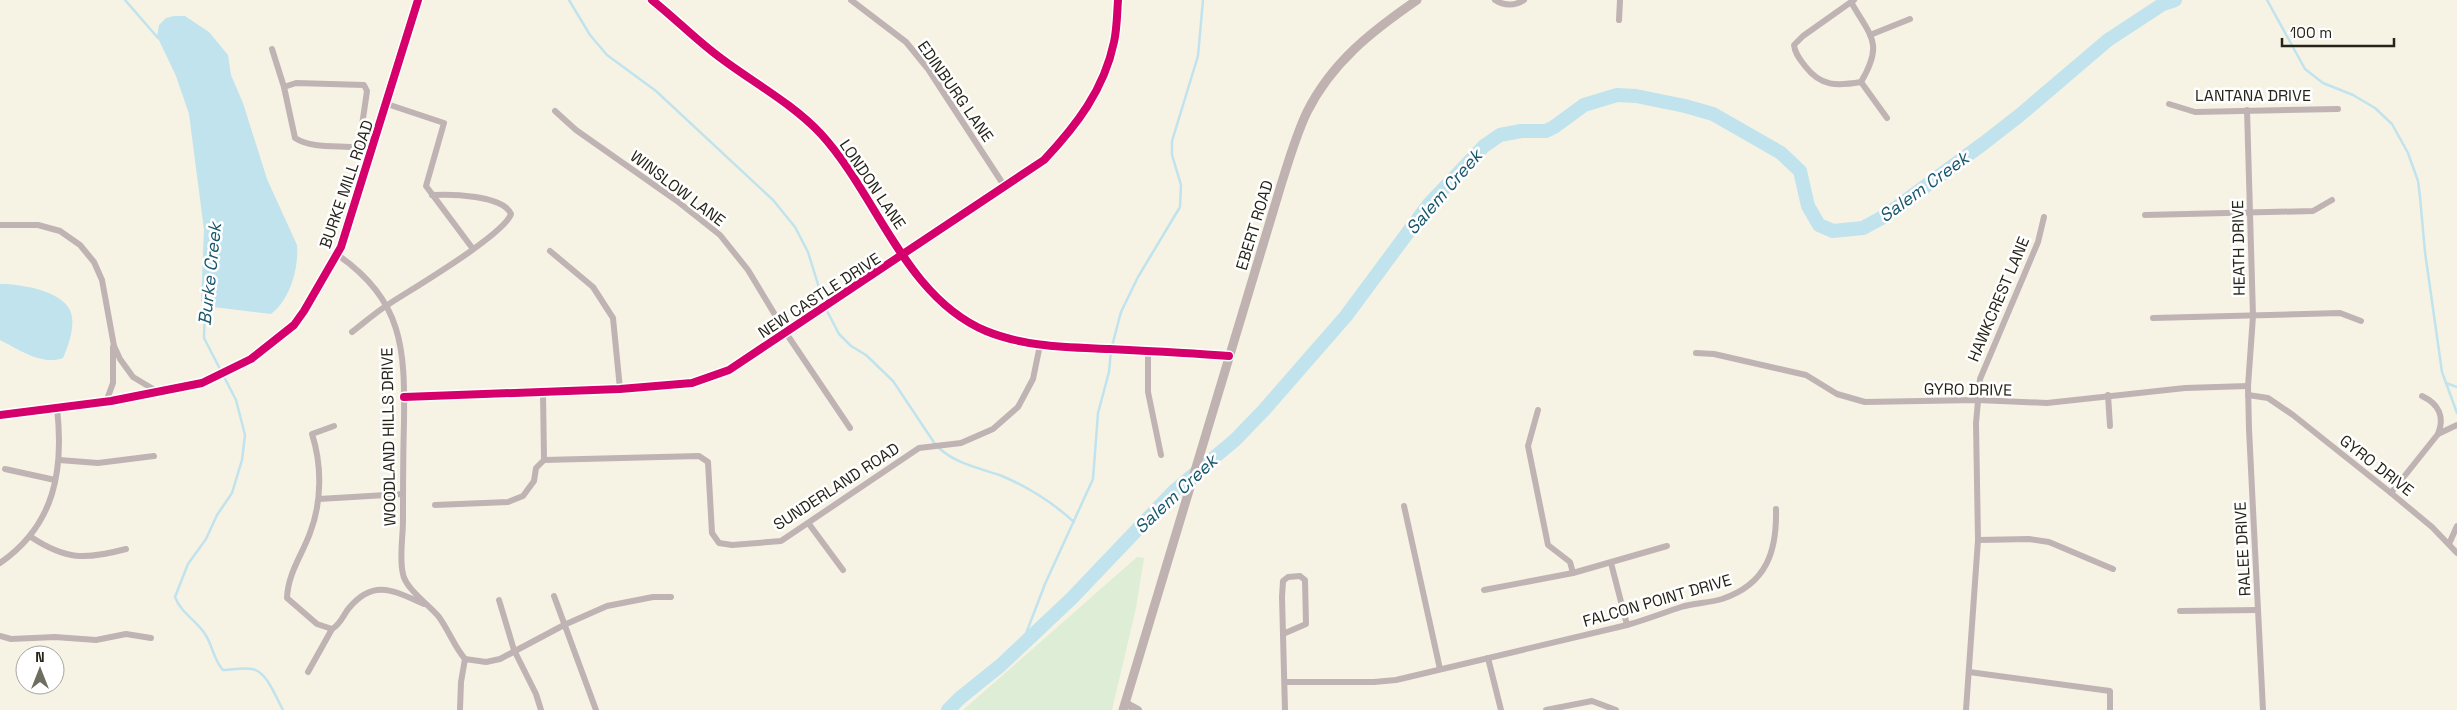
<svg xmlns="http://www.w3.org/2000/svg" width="2457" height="710" font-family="'Space Grotesk',sans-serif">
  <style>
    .green { fill: #deedd6 }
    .water { fill: #c0e3ee }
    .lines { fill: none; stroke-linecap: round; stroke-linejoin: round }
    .stream { stroke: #c0e3ee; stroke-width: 2.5 }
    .river { stroke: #c0e3ee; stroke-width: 14 }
    .minor { stroke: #c0b3b4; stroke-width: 6 }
    .tertiary { stroke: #c0b3b4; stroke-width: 8 }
    .secondary { stroke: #bfb2b0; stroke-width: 9 }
    .cycleway-casing { stroke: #fff; stroke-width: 11 }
    .cycleway { stroke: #d6006c; stroke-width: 8 }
    .labels { text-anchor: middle; stroke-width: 5; stroke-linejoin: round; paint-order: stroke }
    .street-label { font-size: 16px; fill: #262419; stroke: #fff }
    .water-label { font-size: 18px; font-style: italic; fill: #17576e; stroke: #fff }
  </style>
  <rect width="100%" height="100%" fill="#f6f3e4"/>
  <!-- green -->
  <polygon class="green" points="1137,557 1144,558 1136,608 1112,710 963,710"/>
  <!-- water -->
  <g class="water">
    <path d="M 174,16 L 185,16 L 209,32 L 228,55 L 231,75 L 243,103 L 267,179 L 297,245 C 299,268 290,300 271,314 L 205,306 L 201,302 L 204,230 L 189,114 L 176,76 L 157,36 L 159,25 L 166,18 Z"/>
    <path d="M 0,284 C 21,284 69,291 72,317 C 74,330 68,347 63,358 C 42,366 18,349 0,340 Z"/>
  </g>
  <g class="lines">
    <!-- stream -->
    <g class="stream">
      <polyline points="125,0 158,38"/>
      <polyline points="569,0 590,35 607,55 656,91 773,200 795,227 808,252 825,307 839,334 851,346 866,355 893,381 935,444"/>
      <polyline points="2267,0 2305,69 2323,83 2353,95 2375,108 2392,124 2408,153 2418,181 2420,197 2425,252 2442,372 2457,413"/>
      <path d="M 205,304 L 204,338 L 236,400 L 245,435 L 242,460 L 232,493 L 217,515 L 206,539 L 188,564 L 175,597 C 181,613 196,620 205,634 C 213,646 213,659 223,670 C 232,670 243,667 252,669 C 267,671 276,698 283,710"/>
      <polyline points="2446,383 2457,387"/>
      <path d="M 939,448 C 956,464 980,468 1002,476 C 1030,488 1052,502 1074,522"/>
      <polyline points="1022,644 1045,584 1093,479 1098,413 1109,372 1111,350 1121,312 1138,277 1180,207 1181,185 1172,155 1172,141 1198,56 1203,0"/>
    </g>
    <!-- river -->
    <polyline class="river" points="948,710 960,698 1001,665 1072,598 1174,491 1235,440 1264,410 1346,316 1429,204 1484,146 1500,135 1521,131 1546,131 1554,127 1584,105 1617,95 1636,96 1685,106 1713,114 1781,153 1800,171 1808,206 1819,225 1833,231 1863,228 1885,216 1984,143 2020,115 2108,40 2163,4 2175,0"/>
    <!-- minor -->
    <g class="minor">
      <polyline points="851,0 906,42 928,69 1005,187"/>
      <path d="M 1495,0 C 1504,6 1515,6 1524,0"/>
      <path d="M 1851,2 C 1871,37 1884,43 1861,82 C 1837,86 1821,87 1805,66 C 1800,59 1795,54 1794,45 L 1803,36 L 1851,2 L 1854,0"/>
      <polyline points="1619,20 1620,0"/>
      <polyline points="1870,35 1910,19"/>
      <polyline points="272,49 284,87"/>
      <polyline points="1861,82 1887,118"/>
      <polyline points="387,104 444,123 426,186 473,249"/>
      <polyline points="2169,104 2195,112 2338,109"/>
      <polyline points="2247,110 2253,316 2248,386 2249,429 2263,710"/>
      <polyline points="555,111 576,130 677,201 720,235 748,270 786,333 850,428"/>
      <path d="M 359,146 L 367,91 L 364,85 L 296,83 L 284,87 L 295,138 C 315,151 349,143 373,150"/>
      <polyline points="2145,215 2313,211 2332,200"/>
      <polyline points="0,225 38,225 60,231 80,245 94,262 102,280 114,346 120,359 133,377 158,392"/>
      <polyline points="550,251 593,287 613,318 620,389"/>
      <path d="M 338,255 C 403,301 405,348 404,422 C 403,455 403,488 403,521 C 403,537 399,558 403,574 C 405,588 430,606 439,617 C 449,631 454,646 465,659 L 486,662 L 500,659 L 564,625 L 607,606 L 653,597 L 671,597"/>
      <polyline points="2153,318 2340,313 2361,321"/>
      <path d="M 352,332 C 364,323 376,312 389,304 C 412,289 504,235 511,214 C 503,195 450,194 432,195"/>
      <polyline points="1148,351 1148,392 1161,455"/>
      <polyline points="1696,353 1714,354 1806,375 1837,394 1865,402 1977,400 2047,403 2185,388 2248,386"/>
      <polyline points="2108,395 2110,426"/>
      <polyline points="2248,395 2268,398 2293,415 2391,493 2432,527 2457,553"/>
      <path d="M 2422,396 C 2439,404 2445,417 2438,434"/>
      <path d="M 404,397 L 620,389 L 692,383 L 729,370 L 1044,160 C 1076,126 1104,90 1114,42 C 1117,29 1117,14 1118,0"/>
      <polyline points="106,402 113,383 113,347"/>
      <polyline points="1538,410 1528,446 1548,545 1570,562 1573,573"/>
      <polyline points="59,460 98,463 154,456"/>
      <polyline points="544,460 699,456 708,462 712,533 719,543 732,545 781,541 919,448 961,443 993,429 1018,407 1033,379 1040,345"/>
      <polyline points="5,469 55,480"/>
      <polyline points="2391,493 2438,434 2457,425"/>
      <polyline points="319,499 403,494"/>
      <polyline points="435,505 508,502 523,496 534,481 536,468 544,460 543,392"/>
      <polyline points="1404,506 1440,669"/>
      <polyline points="809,524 843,570"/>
      <path d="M 31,537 C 66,560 85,560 126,549"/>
      <polyline points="1978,540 2029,539 2049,542 2113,569"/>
      <polyline points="2449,544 2457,526"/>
      <path d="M 0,563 C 55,525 64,470 57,408"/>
      <polyline points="1611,563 1627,625"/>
      <polyline points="1484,590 1573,573 1667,546"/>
      <polyline points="554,596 596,710"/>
      <polyline points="499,600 514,650 536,694 541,710"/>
      <polyline points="2180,611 2258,610"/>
      <path d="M 332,629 L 317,624 L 287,598 C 288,573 302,555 310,533 C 322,502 322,465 312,434 L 334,426"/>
      <polyline points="1283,634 1306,624 1305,580 1300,576 1288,577 1283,581 1282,597 1285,710"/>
      <polyline points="0,636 11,639 55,637 96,640 126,634 151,638"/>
      <polyline points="1488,658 1501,710"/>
      <path d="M 308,672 L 332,629 C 341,624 343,615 349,608 C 374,578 394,591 424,604"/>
      <polyline points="1969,672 2110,691 2110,710"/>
      <path d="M 1285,682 L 1374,682 L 1396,680 L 1627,625 C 1645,620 1663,613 1681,607 C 1694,603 1709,603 1722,599 C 1767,584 1777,551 1776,509"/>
      <polyline points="460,709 461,682 465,659"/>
      <polyline points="1546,710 1592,701 1616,710"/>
      <polyline points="1966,710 1978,540 1976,423 1980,379 2038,242 2044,217"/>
    </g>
    <!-- tertiary -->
    <g class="tertiary">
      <path d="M 652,0 C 676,19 697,41 722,59 C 754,83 793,104 821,134 C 877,195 905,297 986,331 C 1025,347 1067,347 1109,349 C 1149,351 1189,353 1229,356"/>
      <polyline points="0,415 111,401 202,383 251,359 294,325 304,311 341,247 418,0"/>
      <polyline points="1125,703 1138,710"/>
    </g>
    <!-- secondary -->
    <path class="secondary" d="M 1123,710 L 1281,185 C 1289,160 1296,135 1307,112 C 1332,62 1372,31 1417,0"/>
    <defs>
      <g id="cycleway">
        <path d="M 652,0 C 676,19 697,41 722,59 C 754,83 793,104 821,134 C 877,195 905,297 986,331 C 1025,347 1067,347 1109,349 C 1149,351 1189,353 1229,356"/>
        <path d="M 404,397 L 620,389 L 692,383 L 729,370 L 1044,160 C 1076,126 1104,90 1114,42 C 1117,29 1117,14 1118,0"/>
        <polyline points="0,415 111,401 202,383 251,359 294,325 304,311 341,247 418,0"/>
      </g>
    </defs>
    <!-- cycleway casing -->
    <use href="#cycleway" class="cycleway-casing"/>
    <!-- cycleway -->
    <use href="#cycleway" class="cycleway"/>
  </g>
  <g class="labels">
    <!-- street labels -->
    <g class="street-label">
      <text transform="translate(956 91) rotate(55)" y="6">EDINBURG LANE</text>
      <text x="2253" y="101">LANTANA DRIVE</text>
      <text transform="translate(346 184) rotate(-71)" y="6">BURKE MILL ROAD</text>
      <text transform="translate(873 184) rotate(56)" y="6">LONDON LANE</text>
      <text transform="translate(678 188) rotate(37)" y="6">WINSLOW LANE</text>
      <text transform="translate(1254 225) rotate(-73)" y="6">EBERT ROAD</text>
      <text transform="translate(2238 248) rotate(-91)" y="6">HEATH DRIVE</text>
      <text transform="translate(819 295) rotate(-33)" y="6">NEW CASTLE DRIVE</text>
      <text transform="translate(1998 299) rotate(-67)" y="6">HAWKCREST LANE</text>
      <text transform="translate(1968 389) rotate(1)" y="6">GYRO DRIVE</text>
      <text transform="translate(388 437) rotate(-91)" y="6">WOODLAND HILLS DRIVE</text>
      <text transform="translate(2377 465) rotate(38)" y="6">GYRO DRIVE</text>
      <text transform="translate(836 486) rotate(-33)" y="6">SUNDERLAND ROAD</text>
      <text transform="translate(2242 549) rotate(-93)" y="6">RALEE DRIVE</text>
      <text transform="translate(1657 600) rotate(-16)" y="6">FALCON POINT DRIVE</text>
    </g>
    <!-- water labels -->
    <g class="water-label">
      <text transform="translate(1924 187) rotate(-36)" y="6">Salem Creek</text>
      <text transform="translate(1444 192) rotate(-49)" y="6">Salem Creek</text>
      <text transform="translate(210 274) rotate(-84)" y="6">Burke Creek</text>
      <text transform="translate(1176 494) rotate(-43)" y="6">Salem Creek</text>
    </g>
  </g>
  <!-- north arrow -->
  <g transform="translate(40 670)"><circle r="24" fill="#ffffff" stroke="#a8a7a3"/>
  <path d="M0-4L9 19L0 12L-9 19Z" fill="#6f6c60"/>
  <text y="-8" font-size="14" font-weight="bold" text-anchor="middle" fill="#262419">N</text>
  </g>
  <!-- scale -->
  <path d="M2282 38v8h112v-8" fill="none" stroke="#262419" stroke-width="2.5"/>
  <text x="2290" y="38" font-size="15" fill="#262419" stroke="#ffffff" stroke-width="4" paint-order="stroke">100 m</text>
</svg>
